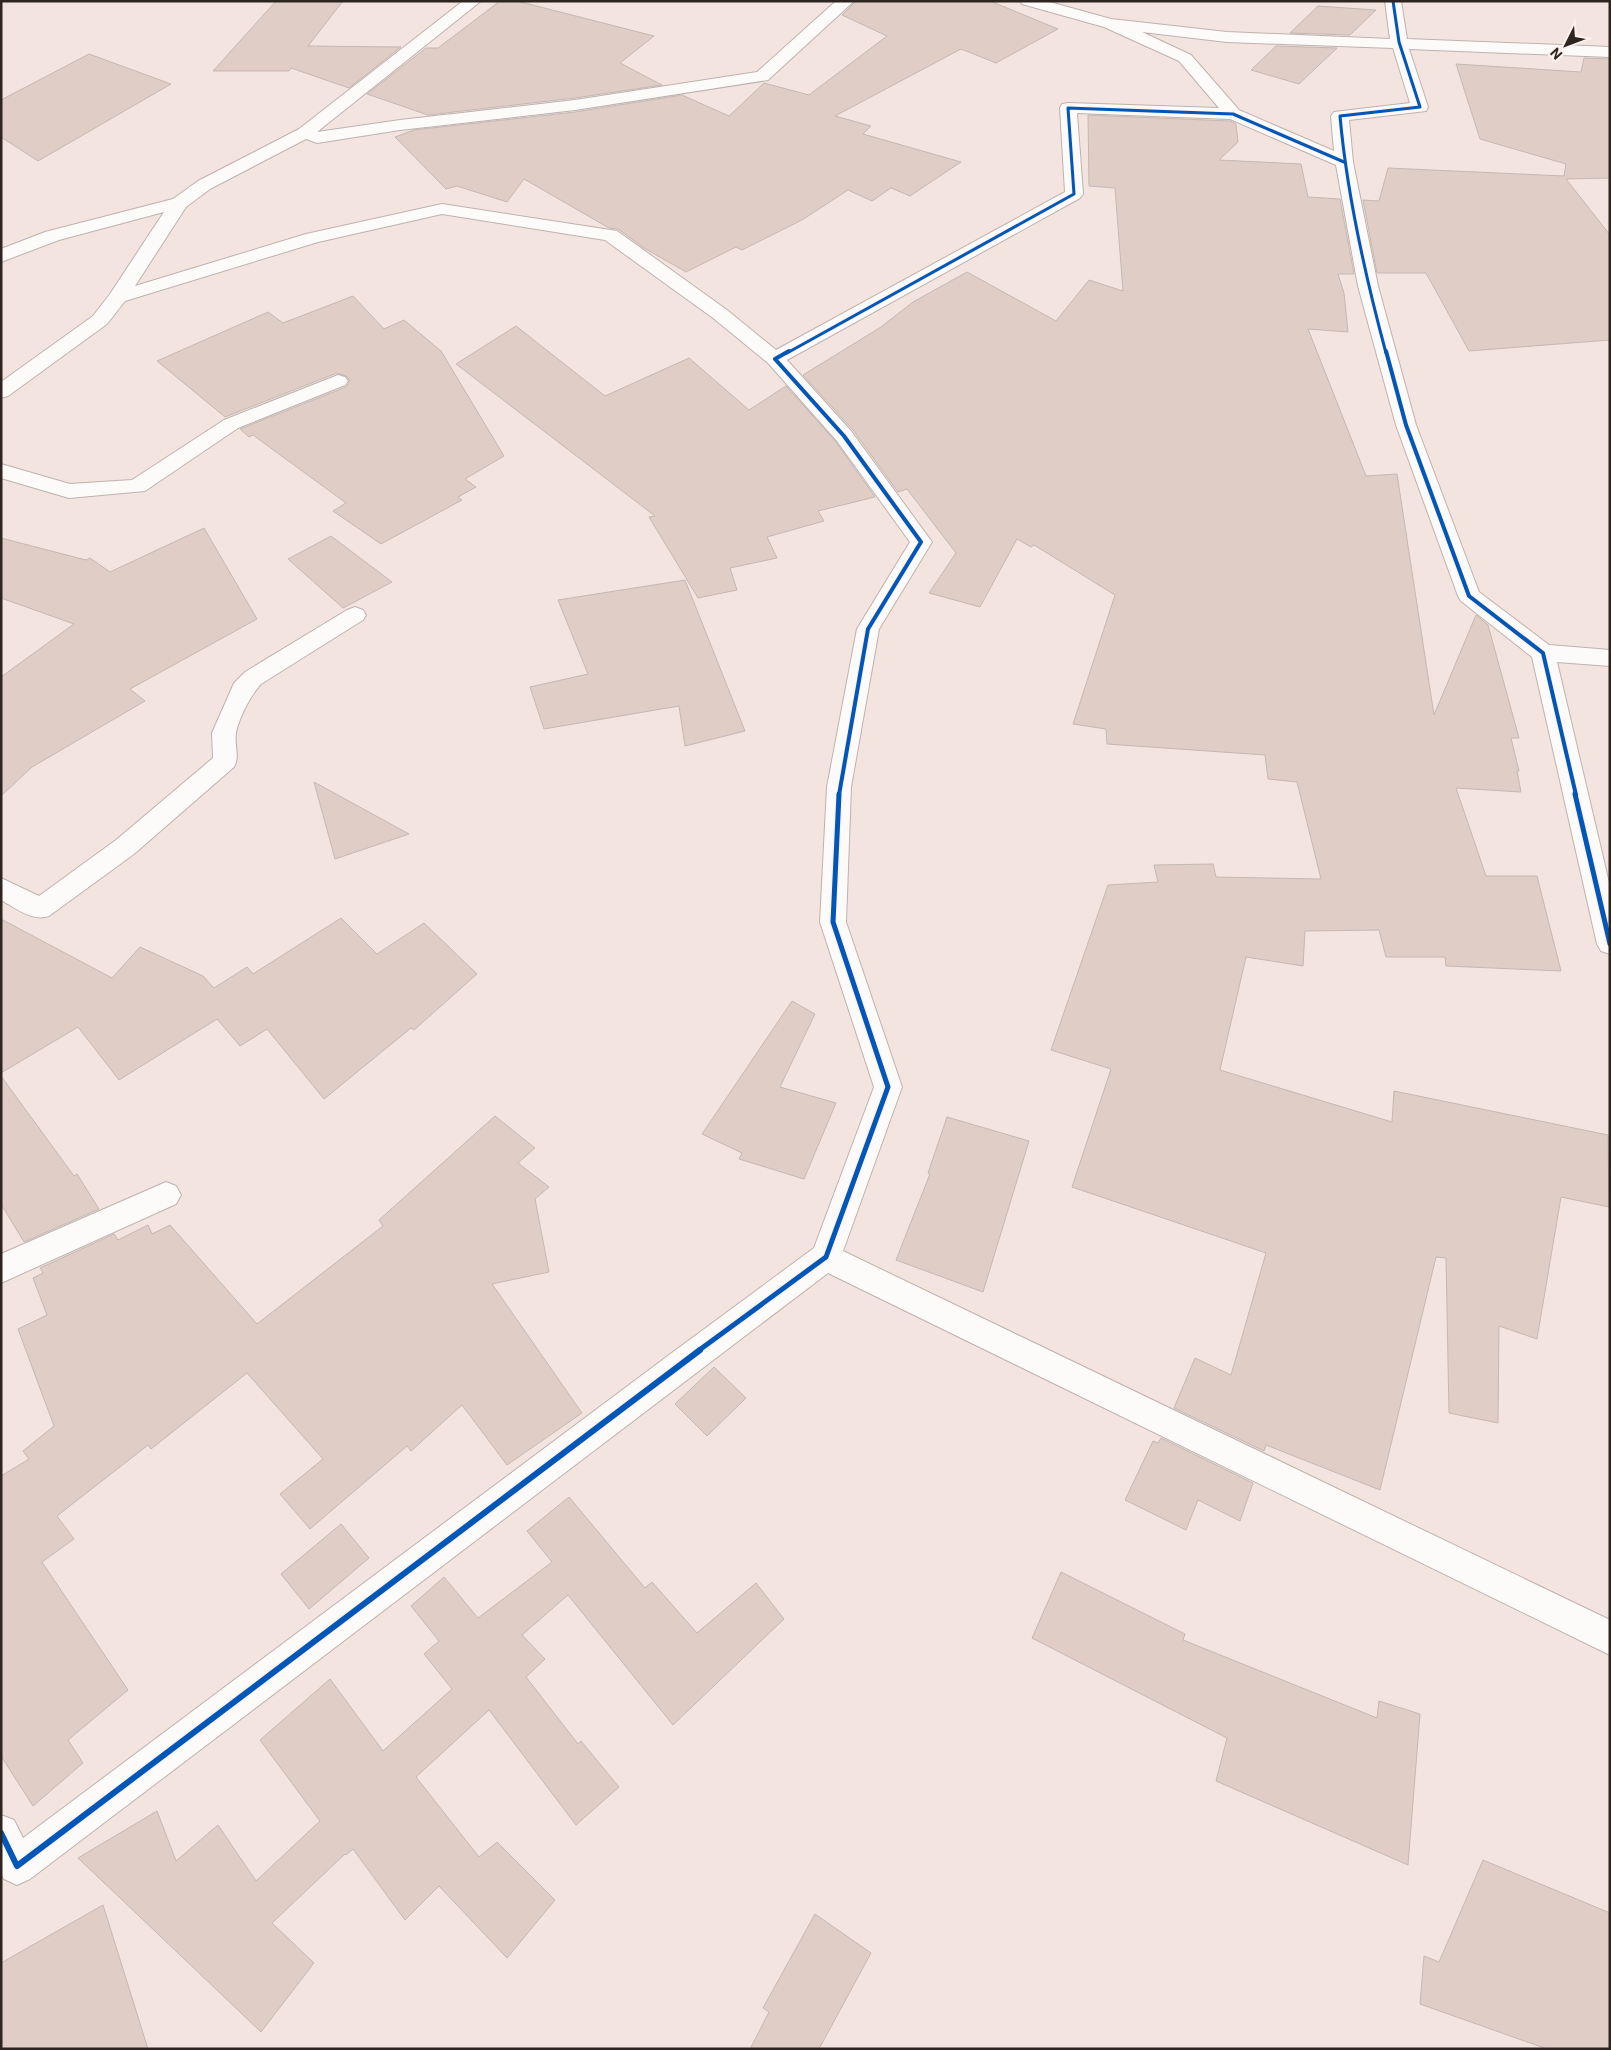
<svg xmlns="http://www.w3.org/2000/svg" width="1611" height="2050" font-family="Roboto,sans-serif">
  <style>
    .building { fill: #dfcdc6; stroke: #c4b8b4 }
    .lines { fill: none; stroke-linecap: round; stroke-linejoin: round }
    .minor-casing { stroke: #beb2ae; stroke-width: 2 }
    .minor { fill: #fdfbfa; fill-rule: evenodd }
    .cycleway-far3-casing { stroke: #fdf2ee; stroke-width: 5 }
    .cycleway-far2-casing { stroke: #fdf2ee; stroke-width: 6 }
    .cycleway-far1-casing { stroke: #fdf2ee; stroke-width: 8 }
    .cycleway-casing { stroke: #fdf2ee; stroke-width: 9 }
    .cycleway-far3 { stroke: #0057b8; stroke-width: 3 }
    .cycleway-far2 { stroke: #0057b8; stroke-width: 4 }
    .cycleway-far1 { stroke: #0057b8; stroke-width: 5 }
    .cycleway { stroke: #0057b8; stroke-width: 6 }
  </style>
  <rect width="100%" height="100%" fill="#f4e4df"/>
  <!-- building -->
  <g class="building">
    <polygon points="276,1 343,1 308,46 401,47 349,88 291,68 289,71 213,71"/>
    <polygon points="500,1 517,1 654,36 620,63 662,85 575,98 428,115 367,94 426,48 438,48"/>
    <polygon points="856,1 990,1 1058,29 996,63 961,49 835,116 871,126 863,134 961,162 910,196 891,188 872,201 848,190 802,220 742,250 736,247 686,272 644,248 618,229 609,228 524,179 507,202 457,186 446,189 395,137 414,130 575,112 682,95 729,116 764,83 809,95 887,36 842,15"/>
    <polygon points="1318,6 1376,10 1350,35 1290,33"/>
    <polygon points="1276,46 1337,48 1299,84 1251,70"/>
    <polygon points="89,54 171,84 38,161 1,137 1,100"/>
    <polygon points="1584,58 1610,59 1610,178 1566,179 1610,235 1610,340 1469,351 1426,273 1377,273 1363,200 1379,201 1388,168 1564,176 1566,164 1480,139 1456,64 1581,72"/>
    <polygon points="1088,115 1230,121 1236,124 1238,142 1219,160 1301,164 1308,197 1340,199 1354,274 1338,274 1344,293 1348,332 1308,329 1366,476 1397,474 1434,715 1476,615 1488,625 1519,738 1511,738 1519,771 1517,771 1521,792 1456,788 1486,876 1537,876 1561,971 1446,966 1445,957 1386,957 1379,930 1305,931 1303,966 1246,957 1220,1070 1392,1122 1394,1091 1608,1135 1609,1207 1561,1197 1537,1339 1499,1326 1498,1423 1449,1413 1446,1258 1436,1257 1380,1490 1266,1445 1264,1451 1174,1408 1195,1358 1231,1375 1266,1253 1072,1187 1111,1069 1051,1050 1108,885 1158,882 1154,865 1213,864 1216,877 1321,879 1297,782 1268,779 1265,755 1107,744 1106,729 1073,724 1115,595 1034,545 1031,547 1017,539 980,607 929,593 956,553 907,489 898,492 853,430 803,375 881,327 913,302 967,272 1056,321 1089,280 1123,291 1115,188 1089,186"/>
    <polygon points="353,296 384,329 404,320 441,351 504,456 465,479 476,487 458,497 462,500 381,544 333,511 346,503 253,435 249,437 240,429 346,387 350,381 346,376 337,373 225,417 157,361 268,312 283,323"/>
    <polygon points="516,326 605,396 689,358 749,410 786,386 836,442 875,497 818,511 824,521 767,537 777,558 730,568 737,590 698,598 649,517 655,516 456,364"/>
    <polygon points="204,528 257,619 130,689 145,701 32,767 1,796 1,677 74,624 1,598 1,538 86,560 90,558 110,572"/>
    <polygon points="331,536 392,582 343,608 288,559"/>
    <polygon points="685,580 745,731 685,746 679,706 544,729 530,687 588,674 558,600"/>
    <polygon points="314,782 409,834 335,859"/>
    <polygon points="341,918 377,954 424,923 477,974 414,1030 411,1028 324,1099 267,1029 240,1046 217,1019 119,1080 78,1027 1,1073 1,919 112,978 140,947 203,976 214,988 247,967 253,974"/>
    <polygon points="792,1001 815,1014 780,1087 836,1103 804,1179 739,1159 742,1153 702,1134"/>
    <polygon points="1,1076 74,1176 77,1174 99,1209 24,1242 1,1204"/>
    <polygon points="495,1116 535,1148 518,1163 549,1187 535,1199 549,1272 492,1284 582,1413 507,1465 462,1405 411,1451 407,1446 310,1529 280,1494 323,1459 247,1373 151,1449 148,1445 57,1516 74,1539 42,1562 128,1690 68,1740 83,1763 33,1806 1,1756 1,1476 29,1459 23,1451 54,1426 18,1329 47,1315 33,1278 43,1273 40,1268 114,1234 118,1240 148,1225 152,1234 170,1225 257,1324 383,1226 379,1220"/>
    <polygon points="947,1117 1029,1141 983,1292 896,1260 930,1174 928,1173"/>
    <polygon points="714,1367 746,1398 707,1436 675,1404"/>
    <polygon points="1161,1438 1253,1483 1240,1521 1198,1500 1186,1530 1125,1500 1153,1441 1158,1443"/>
    <polygon points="569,1497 645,1588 652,1582 697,1633 756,1583 784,1619 673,1725 568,1595 522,1635 545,1659 526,1677 578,1744 581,1741 619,1787 576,1825 489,1710 416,1777 479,1857 497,1842 555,1900 507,1958 439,1886 405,1920 353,1849 346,1855 345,1854 272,1923 314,1963 261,2032 78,1858 157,1811 176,1861 218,1825 256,1881 320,1821 260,1740 330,1679 383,1751 452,1689 424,1654 439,1641 411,1606 444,1577 478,1618 552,1562 527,1531"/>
    <polygon points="341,1524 369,1558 309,1609 281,1574"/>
    <polygon points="1061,1572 1185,1634 1183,1640 1377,1718 1379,1701 1420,1714 1408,1865 1216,1781 1227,1738 1032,1638"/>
    <polygon points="1483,1860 1610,1913 1610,2049 1547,2049 1420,2004 1424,1956 1439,1962"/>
    <polygon points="103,1905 148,2049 1,2049 1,1963"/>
    <polygon points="815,1914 871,1953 819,2049 750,2049 769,2012 763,2008"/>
  </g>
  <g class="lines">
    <defs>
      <g id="minor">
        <path d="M 463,1 L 481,1 L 317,132 L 400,120 L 575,100 L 757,72 L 836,1 L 854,1 L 768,80 L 575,110 L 400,130 L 317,143 L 306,139 L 210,189 L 186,207 L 135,286 L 306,234 L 442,204 L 617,231 L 727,310 L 776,350 L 1065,192 L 1060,108 L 1062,104 L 1068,103 L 1219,108 L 1179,61 L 1104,27 L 1022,4 L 1020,1 L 1046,1 L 1111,19 L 1227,32 L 1390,39 L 1385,1 L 1401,1 L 1407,39 L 1610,47 L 1610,57 L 1409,49 L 1428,107 L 1426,111 L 1349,120 L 1353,162 L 1378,286 L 1416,425 L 1479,592 L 1549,645 L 1610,650 L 1610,666 L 1557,662 L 1610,887 L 1610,954 L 1601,951 L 1597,944 L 1532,657 L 1461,601 L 1458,596 L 1396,425 L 1358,286 L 1336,165 L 1230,119 L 1077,113 L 1083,194 L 1080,198 L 787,360 L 851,431 L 932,542 L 879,629 L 851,787 L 846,922 L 902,1087 L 843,1251 L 1610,1620 L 1610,1655 L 828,1273 L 30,1879 L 17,1885 L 4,1879 L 1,1874 L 1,1815 L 14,1820 L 23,1838 L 669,1355 L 814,1248 L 874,1087 L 820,922 L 827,787 L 857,629 L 910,542 L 837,441 L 768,363 L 713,318 L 605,240 L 442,214 L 318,242 L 125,301 L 107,324 L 8,396 L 1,398 L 1,382 L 93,316 L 110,294 L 164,212 L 59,240 L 1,262 L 1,249 L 45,232 L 173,199 L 198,181 L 299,129 ZM 1142,32 L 1227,42 L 1393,48 L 1410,103 L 1334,112 L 1331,116 L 1334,151 L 1239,110 L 1191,55 Z"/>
        <polygon points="338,375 345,377 348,381 345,385 238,428 145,491 69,498 1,478 1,464 70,484 132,480 224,420"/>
        <path d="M 355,607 L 363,610 L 366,615 L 363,620 L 261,684 C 251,695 239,717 236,733 C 234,745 240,756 234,767 L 134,854 L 49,916 C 32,922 16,908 1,900 L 1,878 L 39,896 L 116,840 L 213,758 L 212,733 L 234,683 L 245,672 L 347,610 Z"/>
        <polygon points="166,1182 176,1186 181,1195 176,1204 1,1283 1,1254"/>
      </g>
    </defs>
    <!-- minor casing -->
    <use href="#minor" class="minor-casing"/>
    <!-- minor -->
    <use href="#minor" class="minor"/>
    <defs>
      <g id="cycleway-far3">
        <polyline points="787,353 1074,194 1068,108 1233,114 1344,162"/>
        <path d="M 1386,353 C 1365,275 1347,196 1340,116 L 1420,107 L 1399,42 L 1393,1"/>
      </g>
      <g id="cycleway-far2">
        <polyline points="789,351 775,359 844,436 921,542 868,629 839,795"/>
        <polyline points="1386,351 1406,425 1469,596 1543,653 1576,795"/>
      </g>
      <g id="cycleway-far1">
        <polyline points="1575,794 1610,944"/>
        <polyline points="698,1351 826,1257 888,1087 833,922 839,794"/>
      </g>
      <polyline id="cycleway" points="1,1833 17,1866 700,1350"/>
    </defs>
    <!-- cycleway-far3 casing -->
    <use href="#cycleway-far3" class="cycleway-far3-casing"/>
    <!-- cycleway-far2 casing -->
    <use href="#cycleway-far2" class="cycleway-far2-casing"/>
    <!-- cycleway-far1 casing -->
    <use href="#cycleway-far1" class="cycleway-far1-casing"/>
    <!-- cycleway casing -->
    <use href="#cycleway" class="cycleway-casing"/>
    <!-- cycleway-far3 -->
    <use href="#cycleway-far3" class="cycleway-far3"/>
    <!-- cycleway-far2 -->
    <use href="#cycleway-far2" class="cycleway-far2"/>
    <!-- cycleway-far1 -->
    <use href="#cycleway-far1" class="cycleway-far1"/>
    <!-- cycleway -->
    <use href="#cycleway" class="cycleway"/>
  </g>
  <!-- border -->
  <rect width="1611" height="2050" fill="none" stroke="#2e2420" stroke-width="5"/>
  <!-- north arrow -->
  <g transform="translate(1566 45) rotate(228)" stroke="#fdf2ee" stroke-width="4" paint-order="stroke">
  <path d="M0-4L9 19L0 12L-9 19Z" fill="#2e2420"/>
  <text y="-8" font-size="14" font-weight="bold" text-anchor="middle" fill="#2e2420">N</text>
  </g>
</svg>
